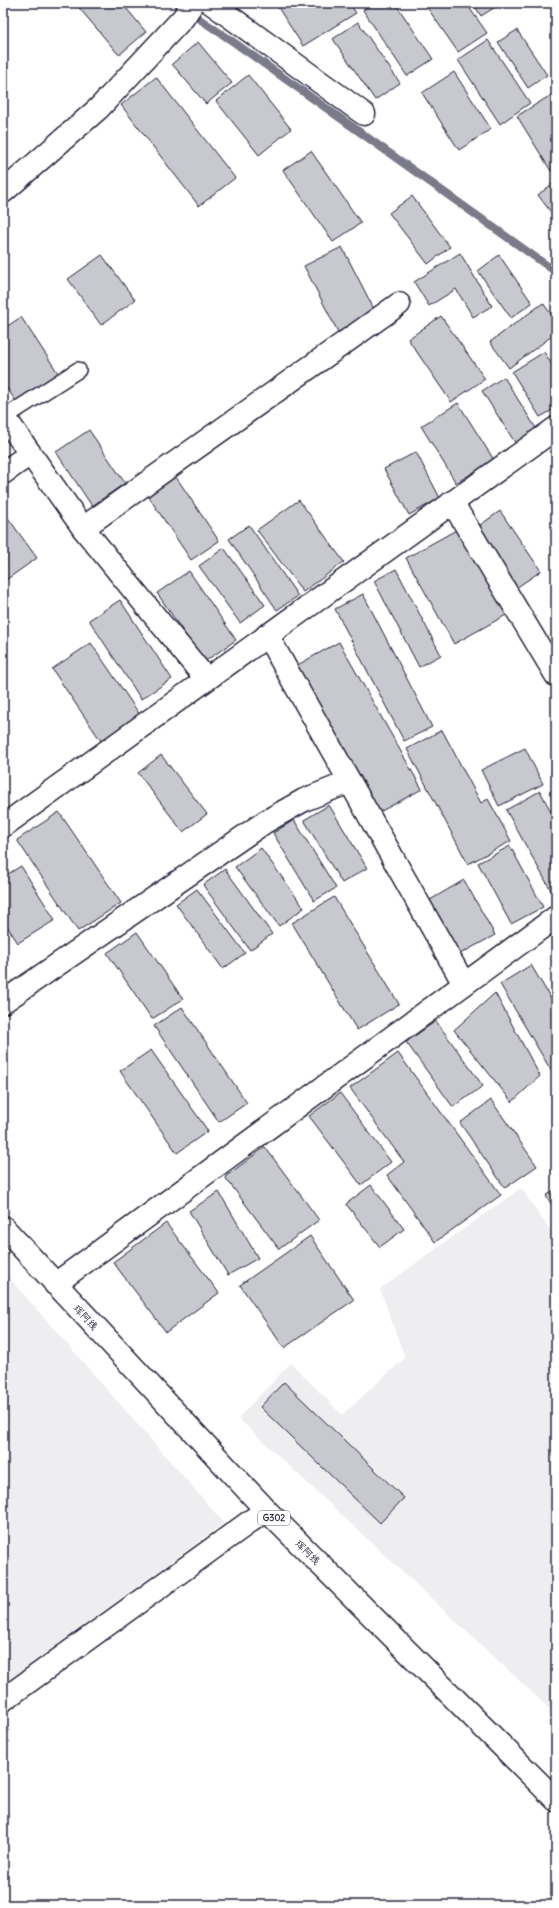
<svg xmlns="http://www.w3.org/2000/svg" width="559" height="1908" font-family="Delius,'LXGW WenKai TC',sans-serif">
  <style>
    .built { fill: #eeeef1 }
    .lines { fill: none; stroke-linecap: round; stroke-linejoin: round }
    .stream { stroke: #7a7a88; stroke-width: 8 }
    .building { fill: #c8c8cf; stroke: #22223b }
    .lane-casing { stroke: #22223b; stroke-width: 18 }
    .street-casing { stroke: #22223b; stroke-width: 25 }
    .secondary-casing { stroke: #22223b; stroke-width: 25 }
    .highway-casing { stroke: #22223b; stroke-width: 25 }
    .lane { stroke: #fff; stroke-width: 15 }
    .street { stroke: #fff; stroke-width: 22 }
    .secondary { stroke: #fff; stroke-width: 22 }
    .highway { stroke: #fff; stroke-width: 22 }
    .labels { text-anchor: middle; stroke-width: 3.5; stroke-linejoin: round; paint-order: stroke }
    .shield { fill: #fff; stroke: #646476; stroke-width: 1 }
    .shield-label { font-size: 9px; font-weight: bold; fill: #22223b }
    .street-label { font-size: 10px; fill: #22223b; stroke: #fff }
  </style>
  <rect width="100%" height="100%" fill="#fff"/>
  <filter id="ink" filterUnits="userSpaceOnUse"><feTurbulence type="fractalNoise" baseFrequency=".025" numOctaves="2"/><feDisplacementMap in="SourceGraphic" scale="8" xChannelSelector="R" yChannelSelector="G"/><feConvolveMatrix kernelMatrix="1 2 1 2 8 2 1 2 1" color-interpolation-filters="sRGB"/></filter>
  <g filter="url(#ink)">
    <!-- built -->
    <g class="built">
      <polygon points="521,1188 556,1239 556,1715 238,1418 291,1363 342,1415 405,1358 380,1289"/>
      <polygon points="3,1271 224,1523 3,1684"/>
    </g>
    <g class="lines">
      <!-- stream -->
      <polyline class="stream" points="176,3 235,43 556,272"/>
    </g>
    <!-- building -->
    <g class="building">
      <polygon points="75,3 122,3 146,32 119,55"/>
      <polygon points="275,3 349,3 356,13 303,46"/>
      <polygon points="373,3 395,3 433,59 407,76 363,10"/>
      <polygon points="424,3 466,3 487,33 458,52"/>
      <polygon points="473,3 495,3 497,6 481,16"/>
      <polygon points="358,22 400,83 375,100 333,39"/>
      <polygon points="517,30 547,75 528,88 498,42"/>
      <polygon points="488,40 530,103 500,124 458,60"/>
      <polygon points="198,42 232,83 206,104 172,64"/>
      <polygon points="454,72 491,129 459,150 422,93"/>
      <polygon points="248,75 291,129 259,155 216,101"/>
      <polygon points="156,77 235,178 199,206 121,105"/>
      <polygon points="556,92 556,168 551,171 517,116"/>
      <polygon points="311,151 361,223 333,242 283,170"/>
      <polygon points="556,181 556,219 538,195"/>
      <polygon points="412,196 450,247 428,264 389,213"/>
      <polygon points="342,247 376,313 338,332 304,266"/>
      <polygon points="460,253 492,306 473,317 456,289 429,306 414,282"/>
      <polygon points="102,255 135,300 101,325 68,279"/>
      <polygon points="499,255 532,303 511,318 478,271"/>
      <polygon points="543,303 556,321 556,333 509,368 490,342"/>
      <polygon points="441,316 485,379 451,402 408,339"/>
      <polygon points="21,317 60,376 17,403 3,382 3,329"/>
      <polygon points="544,352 556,371 556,408 540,417 512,372"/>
      <polygon points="504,377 537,430 516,444 482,391"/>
      <polygon points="458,403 494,460 456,483 421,426"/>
      <polygon points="89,430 125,483 92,506 56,452"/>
      <polygon points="416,452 440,498 409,515 384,469"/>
      <polygon points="174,474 219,541 191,560 146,493"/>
      <polygon points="299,500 344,562 303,592 257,530"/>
      <polygon points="3,511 37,558 3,582"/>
      <polygon points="500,511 541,571 516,588 476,528"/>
      <polygon points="249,525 298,596 277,610 229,539"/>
      <polygon points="458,529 506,615 454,644 406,558"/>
      <polygon points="224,548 265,605 240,623 199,566"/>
      <polygon points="396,569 441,655 419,667 374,581"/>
      <polygon points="189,571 236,640 204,662 157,593"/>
      <polygon points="363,594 432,727 404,741 335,609"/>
      <polygon points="120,600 172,679 141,699 89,620"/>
      <polygon points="339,642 422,789 376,814 294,667"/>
      <polygon points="91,643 140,715 101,741 52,669"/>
      <polygon points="442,730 481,803 488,799 511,841 468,864 407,749"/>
      <polygon points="525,748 543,784 499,806 481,770"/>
      <polygon points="161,755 207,814 183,832 138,773"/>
      <polygon points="556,789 556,805 549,792"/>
      <polygon points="540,791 556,821 556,892 553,894 506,810"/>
      <polygon points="329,805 367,868 342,883 304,820"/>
      <polygon points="59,812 121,903 78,931 17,840"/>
      <polygon points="294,820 336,888 314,901 273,833"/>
      <polygon points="510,846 543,907 511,924 478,863"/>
      <polygon points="261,848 304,908 279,926 235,867"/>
      <polygon points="21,866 55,920 18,943 3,920 3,877"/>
      <polygon points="225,869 272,934 250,950 203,885"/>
      <polygon points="464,880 495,935 460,954 430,900"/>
      <polygon points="197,889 245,953 223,969 176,904"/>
      <polygon points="334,897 399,1004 357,1030 292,923"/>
      <polygon points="137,932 183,999 152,1019 107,953"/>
      <polygon points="531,965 556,1007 556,1070 552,1072 500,984"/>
      <polygon points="495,993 540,1076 512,1102 454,1030"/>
      <polygon points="182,1007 247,1103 219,1122 154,1026"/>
      <polygon points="436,1021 483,1086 453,1107 406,1042"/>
      <polygon points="151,1050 208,1131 177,1153 120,1071"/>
      <polygon points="398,1053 501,1195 435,1242 387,1175 404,1162 350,1088"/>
      <polygon points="340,1093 391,1162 361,1185 309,1116"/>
      <polygon points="491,1100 537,1166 505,1188 460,1123"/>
      <polygon points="265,1147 319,1220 279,1249 225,1177"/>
      <polygon points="371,1185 404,1229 380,1247 346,1204"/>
      <polygon points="556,1189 556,1211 546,1196"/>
      <polygon points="219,1192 258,1258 228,1275 189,1211"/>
      <polygon points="166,1223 219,1293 166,1332 113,1262"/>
      <polygon points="310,1236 354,1300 284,1348 240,1285"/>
      <polygon points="284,1382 404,1498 380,1523 260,1407"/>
    </g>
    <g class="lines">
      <defs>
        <polyline id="lane" points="5,417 78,370"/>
        <g id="street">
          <polyline points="211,3 364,114"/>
          <polyline points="3,192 99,108 183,18 193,3"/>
          <polyline points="3,415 83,528 206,679"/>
          <polyline points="3,473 30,454"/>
          <polyline points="452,502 556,675"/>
          <polyline points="83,528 399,304"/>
          <polyline points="267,635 464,984"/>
          <polyline points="3,1002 265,822 304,800 349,782"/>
          <polyline points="55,1284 556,917"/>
        </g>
        <g id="secondary">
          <polyline points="3,826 556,428"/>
          <polyline points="3,1700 266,1510"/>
        </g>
        <polyline id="highway" points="3,1227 266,1510 556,1800"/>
      </defs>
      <!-- lane casing -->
      <use href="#lane" class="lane-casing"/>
      <!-- street casing -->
      <use href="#street" class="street-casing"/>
      <!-- secondary casing -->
      <use href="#secondary" class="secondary-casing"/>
      <!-- highway casing -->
      <use href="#highway" class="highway-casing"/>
      <!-- lane -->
      <use href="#lane" class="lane"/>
      <!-- street -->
      <use href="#street" class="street"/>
      <!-- secondary -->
      <use href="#secondary" class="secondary"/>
      <!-- highway -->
      <use href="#highway" class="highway"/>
    </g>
  </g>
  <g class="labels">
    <!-- shield labels -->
    <rect class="shield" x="258" y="1511" width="32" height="14" rx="3"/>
    <g class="shield-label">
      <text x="274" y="1521">G302</text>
    </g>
    <!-- street labels -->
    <g class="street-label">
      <text transform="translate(86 1317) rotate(47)" y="4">珲阿线</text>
      <text transform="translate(308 1552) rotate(45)" y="4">珲阿线</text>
    </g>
  </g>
  <!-- margin -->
  <rect width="559" height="1908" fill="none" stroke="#fff" stroke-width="16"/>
  <rect x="8" y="8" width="543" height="1892" fill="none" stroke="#22223b" stroke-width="1.5" filter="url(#ink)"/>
</svg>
